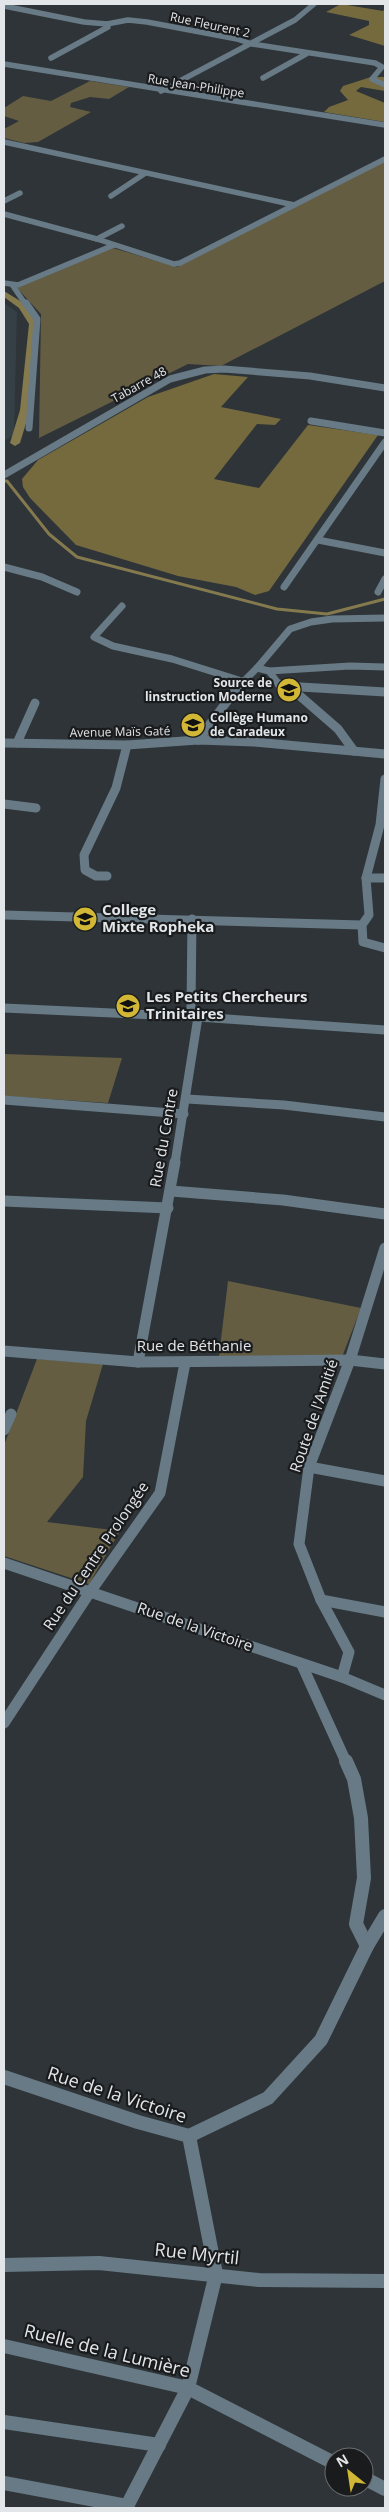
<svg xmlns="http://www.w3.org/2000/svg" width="389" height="2512" font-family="'Open Sans',sans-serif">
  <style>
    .built { fill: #343f46 }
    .green { fill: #645d42 }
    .forest { fill: #746a3e }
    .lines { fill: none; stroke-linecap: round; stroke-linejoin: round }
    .stream-far1 { stroke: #847a4e; stroke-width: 3 }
    .stream { stroke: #847a4e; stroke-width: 4 }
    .canal { fill: #847a4e; fill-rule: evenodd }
    .minor-far4 { stroke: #677a85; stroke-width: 5.5 }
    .minor-far3 { stroke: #677a85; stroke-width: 7 }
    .minor-far2 { stroke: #677a85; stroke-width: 9 }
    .minor-far1 { stroke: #677a85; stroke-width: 11 }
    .minor { stroke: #677a85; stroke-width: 14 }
    .tertiary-far1 { stroke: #677a85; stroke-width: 7 }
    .tertiary { stroke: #677a85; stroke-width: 9 }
    .labels { text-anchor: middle; stroke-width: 4.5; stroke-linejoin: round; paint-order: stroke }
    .far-street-label { font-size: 12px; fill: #e3e6e9; stroke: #191b1d }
    .far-poi-label { font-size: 12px; font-weight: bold; fill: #e3e6e9; stroke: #191b1d; text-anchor: end }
    .poi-label { font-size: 15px; font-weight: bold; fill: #e3e6e9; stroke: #191b1d; text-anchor: start }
    .street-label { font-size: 15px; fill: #e3e6e9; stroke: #191b1d }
    .near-street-label { font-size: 18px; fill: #e3e6e9; stroke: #191b1d }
  </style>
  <rect width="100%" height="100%" fill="#2e3438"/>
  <!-- built -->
  <polygon class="built" points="4,303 17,312 14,435 4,441"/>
  <!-- green -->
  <g class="green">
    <polygon points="90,81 129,87 109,99 90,97 71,103 70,107 91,112 38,142 24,143 4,138 4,129 19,121 4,116 4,108 23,96 51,101"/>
    <polygon points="385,160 385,281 221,366 188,364 39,438 41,314 17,288 113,248 177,267"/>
    <polygon points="4,1054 122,1058 108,1103 4,1096"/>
    <polygon points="228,1281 361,1308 342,1357 219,1356"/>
    <polygon points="37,1359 103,1364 86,1421 83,1477 47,1522 120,1531 89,1584 4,1556 4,1445"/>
  </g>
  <!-- forest -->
  <g class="forest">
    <polygon points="341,4 383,11 385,8 385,46 349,35 369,25 369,21 326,12"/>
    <polygon points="371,77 385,77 385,91 361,87 356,91 385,103 385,122 324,112 329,107 348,100 340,91 343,86"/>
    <polygon points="214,374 248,377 221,407 281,419 275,425 257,424 214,479 259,488 308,425 378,435 269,591 255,595 236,587 178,576 76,545 30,498 23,487 22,479 38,460 148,397"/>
  </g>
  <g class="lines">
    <!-- stream-far1 -->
    <polyline class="stream-far1" points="4,481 7,481 49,534 77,557 277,609 327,614 385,599"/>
    <!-- stream -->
    <polyline class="stream" points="205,733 222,737"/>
    <!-- canal -->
    <polygon class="canal" points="4,291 25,304 39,324 30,410 20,443 15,446 10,443 20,410 29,324 19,308 4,297"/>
    <!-- minor-far4 -->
    <g class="minor-far4">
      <polyline points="4,6 84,22 107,24 128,20 147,22 237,39 252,44 375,63 382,67 372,79 385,85"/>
      <polyline points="51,58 108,27 107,24"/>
      <polyline points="4,64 385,125"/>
      <polyline points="263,78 306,54"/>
      <polyline points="161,91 295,20 314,4"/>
      <polyline points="4,142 294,205"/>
      <polyline points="111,196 144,174"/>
      <polyline points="4,201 20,193"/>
      <polyline points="4,214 97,239 174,264 180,263 385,159"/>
      <polyline points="97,239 122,226"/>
      <polyline points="4,283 18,285 114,245"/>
      <polyline points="13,286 26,305"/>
    </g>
    <!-- minor-far3 -->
    <g class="minor-far3">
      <polyline points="26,303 37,319 29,428"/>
      <polyline points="311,421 385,433"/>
      <polyline points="318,540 385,553"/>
      <polyline points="4,567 42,577 77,592"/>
      <polyline points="284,587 385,442"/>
      <polyline points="378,592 385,579"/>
      <polyline points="122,606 94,637 113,646 172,659 242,681"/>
      <polyline points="257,668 269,671 280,686"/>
      <polyline points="269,671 350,666 385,667"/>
      <polyline points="239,686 257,668 290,629 311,622 332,619 385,618"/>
    </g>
    <!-- minor-far2 -->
    <g class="minor-far2">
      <polyline points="279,684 300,696 338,729 354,751"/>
      <polyline points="284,686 385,692"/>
      <polyline points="198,740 240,684"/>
      <polyline points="17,743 35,703"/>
      <polyline points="385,779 380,825 366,878 369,915 362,925 363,942 385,948"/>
      <polyline points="4,804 36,808"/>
      <polyline points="107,876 96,876 85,870 84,855 116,788 127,745"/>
      <polyline points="366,878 385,878"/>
      <polyline points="4,915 362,925"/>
      <polyline points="4,1008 198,1017 385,1030"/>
      <polyline points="187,1099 284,1105 385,1117"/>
      <polyline points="4,1100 184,1114"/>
      <polyline points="175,1163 198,1017 191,1009 192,919"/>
    </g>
    <!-- minor-far1 -->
    <g class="minor-far1">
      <polyline points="171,1191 283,1200 385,1214"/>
      <polyline points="4,1201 168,1208"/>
      <polyline points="4,1351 138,1362 350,1360 385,1364"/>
      <polyline points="138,1362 175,1162"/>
      <polyline points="4,1430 11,1414"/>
      <polyline points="309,1467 385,1481"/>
      <polyline points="4,1563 342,1677 385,1695"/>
      <polyline points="321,1600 385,1612"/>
      <polyline points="302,1665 346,1762"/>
      <polyline points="342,1677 349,1652 321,1600 299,1544 309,1467 350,1360 385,1248"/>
      <polyline points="4,1723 90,1592 160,1493 185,1363"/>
    </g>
    <!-- minor -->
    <g class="minor">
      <polyline points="346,1761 354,1779 361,1818 364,1878 356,1924 367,1946"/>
      <polyline points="4,2077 138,2122 189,2136 216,2274 188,2388 126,2508"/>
      <polyline points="189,2136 268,2098 321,2040 367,1946 385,1916"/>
      <polyline points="4,2265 99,2263 259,2280 385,2281"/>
      <polyline points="4,2346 188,2388 334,2463"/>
      <polyline points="4,2422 159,2445"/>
      <polyline points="364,2478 385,2489"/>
      <polyline points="4,2483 127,2506"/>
    </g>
    <!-- tertiary-far1 -->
    <polyline class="tertiary-far1" points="4,475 170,379 205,370 224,369 310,376 385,388"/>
    <!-- tertiary -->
    <polyline class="tertiary" points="4,743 127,745 198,740 254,742 385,754"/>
  </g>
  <!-- icons -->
  <defs>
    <symbol id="school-disc" viewBox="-11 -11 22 22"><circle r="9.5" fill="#d2b736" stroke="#191b1d"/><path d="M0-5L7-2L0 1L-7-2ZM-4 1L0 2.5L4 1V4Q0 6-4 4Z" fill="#111"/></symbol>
  </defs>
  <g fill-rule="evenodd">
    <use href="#school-disc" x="275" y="676" width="28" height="28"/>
    <use href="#school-disc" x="179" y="711" width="28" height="28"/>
    <use href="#school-disc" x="71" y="905" width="28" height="28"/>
    <use href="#school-disc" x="114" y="992" width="28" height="28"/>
  </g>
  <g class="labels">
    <!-- far-street labels -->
    <g class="far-street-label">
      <text transform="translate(210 25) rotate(12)" y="4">Rue Fleurent 2</text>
      <text transform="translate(196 86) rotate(9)" y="4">Rue Jean-Philippe</text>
      <text transform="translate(139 385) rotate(-29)" y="4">Tabarre 48</text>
      <text transform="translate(120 732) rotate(-1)" y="4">Avenue Maïs Gaté</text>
    </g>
    <!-- far-poi labels -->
    <g class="far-poi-label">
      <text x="272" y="687">Source de<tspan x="272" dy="14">linstruction Moderne</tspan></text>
      <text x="210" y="722" text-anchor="start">Collège Humano<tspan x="210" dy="14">de Caradeux</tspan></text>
    </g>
    <!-- poi labels -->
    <g class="poi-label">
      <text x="102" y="915">College<tspan x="102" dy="17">Mixte Ropheka</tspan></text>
      <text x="146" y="1002">Les Petits Chercheurs<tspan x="146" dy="17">Trinitaires</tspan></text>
    </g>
    <!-- street labels -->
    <g class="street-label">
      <text transform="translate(164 1138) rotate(-80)" y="5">Rue du Centre</text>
      <text x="194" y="1351">Rue de Béthanie</text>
      <text transform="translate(314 1416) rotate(-71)" y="5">Route de l'Amitié</text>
      <text transform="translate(96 1556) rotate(-56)" y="5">Rue du Centre Prolongée</text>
      <text transform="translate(195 1627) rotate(19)" y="5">Rue de la Victoire</text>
    </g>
    <!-- near-street labels -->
    <g class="near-street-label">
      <text transform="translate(117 2095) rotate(18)" y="6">Rue de la Victoire</text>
      <text transform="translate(197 2254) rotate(6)" y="6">Rue Myrtil</text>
      <text transform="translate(107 2351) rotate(14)" y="6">Ruelle de la Lumière</text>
    </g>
  </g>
  <!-- border -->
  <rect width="389" height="2512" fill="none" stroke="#e3e6e9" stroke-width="10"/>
  <!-- north arrow -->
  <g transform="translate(349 2472) rotate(330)"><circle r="24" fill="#191b1d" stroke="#6a6c6f"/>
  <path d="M0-4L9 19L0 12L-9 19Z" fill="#d2b736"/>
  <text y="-8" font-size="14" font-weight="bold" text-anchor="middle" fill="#e3e6e9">N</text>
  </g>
</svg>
